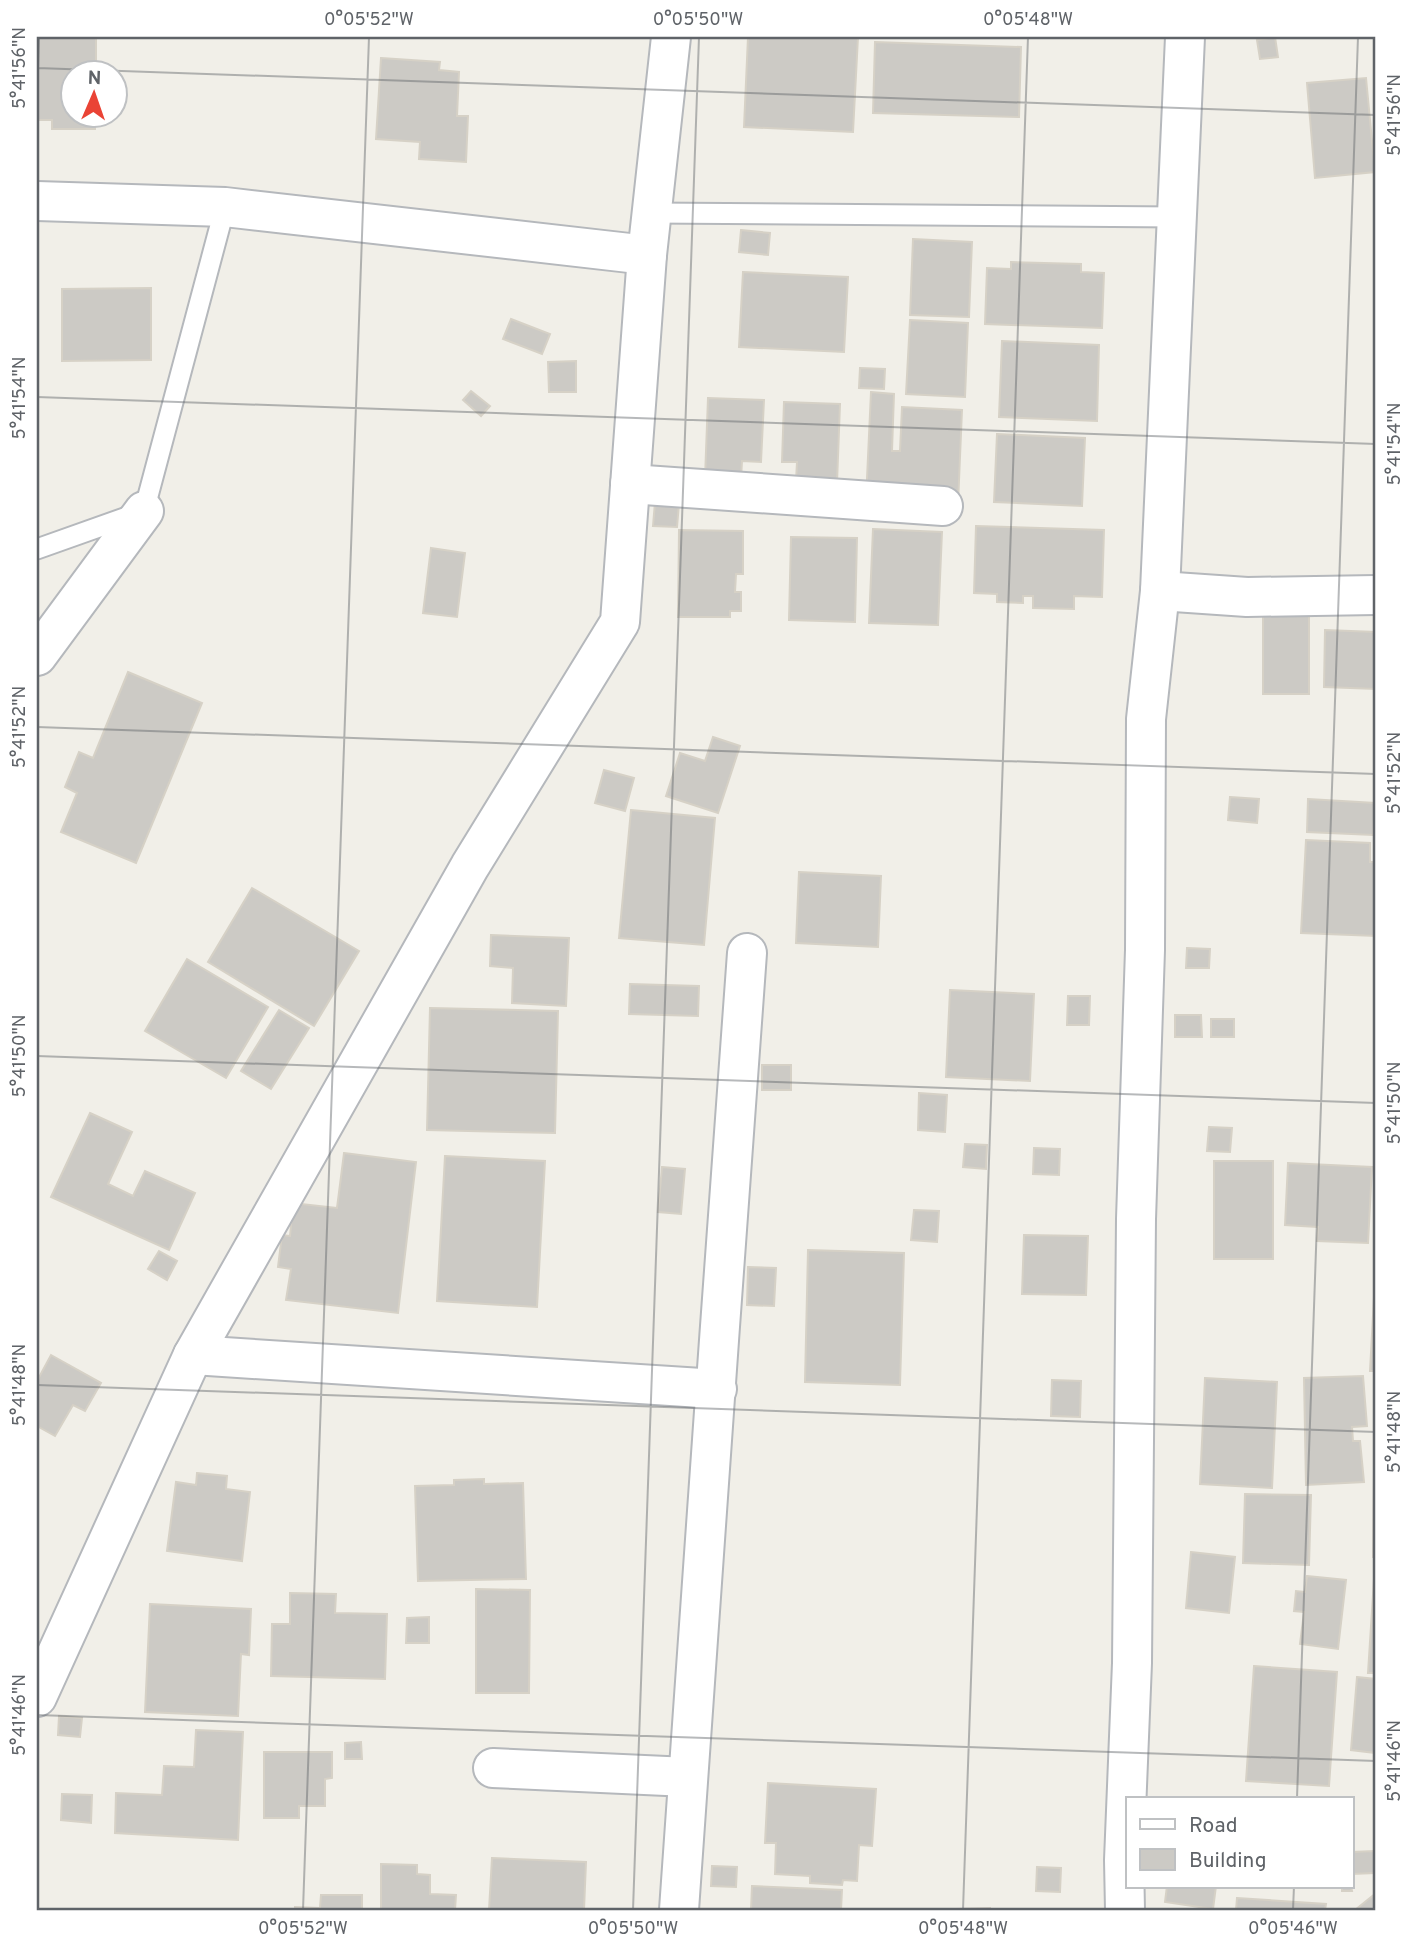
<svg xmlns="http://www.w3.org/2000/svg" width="1413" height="1947" font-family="Overpass,sans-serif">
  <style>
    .building { fill: #cccac5; stroke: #d6d1c6; stroke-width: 2 }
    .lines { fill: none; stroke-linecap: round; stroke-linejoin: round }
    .service-casing { stroke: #b5b8bc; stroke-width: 23 }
    .minor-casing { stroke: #b5b8bc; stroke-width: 42 }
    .service { stroke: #fff; stroke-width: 19 }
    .minor { stroke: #fff; stroke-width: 38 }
    .ticks { fill: none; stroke: #5f6368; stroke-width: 2; stroke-opacity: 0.45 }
    .neatline { fill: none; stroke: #5f6368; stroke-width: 2.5 }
    .ticks-label { font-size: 18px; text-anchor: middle; fill: #5f6368 }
  </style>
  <rect width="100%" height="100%" fill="#f1efe8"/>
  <!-- building -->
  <g class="building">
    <polygon points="37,37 96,37 96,74 74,74 74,116 95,116 95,129 52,129 52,120 37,120"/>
    <polygon points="748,37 858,37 853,132 744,127"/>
    <polygon points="1275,37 1278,57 1260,59 1257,40"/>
    <polygon points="875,42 1021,47 1019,117 873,113"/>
    <polygon points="381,58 440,62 439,70 459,72 457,116 468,116 466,162 419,159 420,142 376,139"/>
    <polygon points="1366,78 1375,172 1315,178 1307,83"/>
    <polygon points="741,230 770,233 768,255 739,252"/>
    <polygon points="913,239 972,242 969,317 910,315"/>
    <polygon points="1011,262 1081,264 1081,272 1104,273 1102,328 985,324 987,268 1011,269"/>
    <polygon points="743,272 848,277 844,352 739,347"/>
    <polygon points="151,288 151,360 62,361 62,289"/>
    <polygon points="511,319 550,334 542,354 503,339"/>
    <polygon points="910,320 968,323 965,397 906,394"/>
    <polygon points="1002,341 1099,345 1097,421 999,417"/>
    <polygon points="576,361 576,392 549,392 548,362"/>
    <polygon points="860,368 885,369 884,389 859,388"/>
    <polygon points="471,391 490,406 481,416 463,400"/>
    <polygon points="871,392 894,394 892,451 900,451 902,407 962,410 958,504 866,500"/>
    <polygon points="708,398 764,400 761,462 742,461 741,479 705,478"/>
    <polygon points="784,402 840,404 837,483 796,481 797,462 782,462"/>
    <polygon points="997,434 1085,438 1082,506 994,502"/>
    <polygon points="656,490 680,492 677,527 653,526"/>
    <polygon points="976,526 1104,530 1102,597 1074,596 1074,609 1033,608 1033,596 1023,596 1023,603 997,602 997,594 974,593"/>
    <polygon points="873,529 942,532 938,625 869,623"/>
    <polygon points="679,530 743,531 743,574 736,574 735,592 741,592 741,611 730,611 730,617 678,617"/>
    <polygon points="791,537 857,538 855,622 789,620"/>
    <polygon points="431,548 465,553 457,617 423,613"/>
    <rect x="1263" y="612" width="46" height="82"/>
    <polygon points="1325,630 1376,632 1376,689 1324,687"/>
    <polygon points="128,672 202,703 136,863 61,832 77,793 65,787 79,752 93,758"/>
    <polygon points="713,737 740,746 718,813 666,796 680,753 705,761"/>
    <polygon points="604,770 634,778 625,811 595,803"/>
    <polygon points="1230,797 1259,799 1257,823 1228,820"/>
    <polygon points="1308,799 1375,803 1373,835 1307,832"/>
    <polygon points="631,810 715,818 704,945 619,938"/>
    <polygon points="1306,840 1370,843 1370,862 1376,862 1376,936 1301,933"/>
    <polygon points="799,872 881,876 878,947 796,943"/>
    <polygon points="252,888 359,951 314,1026 208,962"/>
    <polygon points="491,935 569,938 566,1006 512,1003 513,968 490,966"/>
    <polygon points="1187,948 1210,949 1209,968 1186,968"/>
    <polygon points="187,959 268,1007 226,1078 145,1031"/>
    <polygon points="630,984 699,986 698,1016 629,1014"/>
    <polygon points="950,990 1034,994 1030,1081 946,1077"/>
    <polygon points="1068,996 1090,996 1089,1025 1067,1025"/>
    <polygon points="430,1008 558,1011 555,1133 427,1130"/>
    <polygon points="279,1010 309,1028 271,1089 241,1071"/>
    <polygon points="1175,1015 1201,1015 1202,1037 1175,1037"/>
    <rect x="1211" y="1019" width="23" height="18"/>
    <rect x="762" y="1065" width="29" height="25"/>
    <polygon points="919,1093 947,1095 945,1132 918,1130"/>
    <polygon points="90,1113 132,1132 108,1184 133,1196 145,1171 195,1193 169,1250 51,1197"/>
    <polygon points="1209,1127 1232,1128 1230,1152 1207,1151"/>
    <polygon points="965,1144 987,1145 986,1169 963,1167"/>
    <polygon points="1034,1148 1060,1149 1059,1175 1033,1174"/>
    <polygon points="344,1153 416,1162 398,1313 286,1300 291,1269 278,1267 282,1235 290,1236 293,1203 337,1208"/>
    <polygon points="445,1156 545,1161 537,1307 437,1301"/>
    <rect x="1214" y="1161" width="59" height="98"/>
    <polygon points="1288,1163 1372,1167 1368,1243 1317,1241 1318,1227 1285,1225"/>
    <polygon points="662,1167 685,1169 681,1214 658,1212"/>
    <polygon points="914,1210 939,1211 937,1242 911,1240"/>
    <polygon points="1024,1235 1088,1236 1086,1295 1022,1294"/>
    <polygon points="808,1250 904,1253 900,1385 805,1382"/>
    <polygon points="159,1251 177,1261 167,1280 148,1269"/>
    <polygon points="748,1267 776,1268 774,1306 747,1305"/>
    <polygon points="1374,1297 1376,1297 1376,1371 1370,1371"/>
    <polygon points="51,1355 101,1383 85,1411 73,1405 55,1436 37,1426 37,1381"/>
    <polygon points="1363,1376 1367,1426 1352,1427 1353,1441 1360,1441 1364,1482 1306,1485 1304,1378"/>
    <polygon points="1205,1378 1277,1382 1272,1488 1200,1484"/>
    <polygon points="1052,1380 1081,1381 1080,1417 1051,1416"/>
    <polygon points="1374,1469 1376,1469 1376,1557 1373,1557"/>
    <polygon points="197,1473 227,1476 226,1489 250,1492 242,1561 167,1551 176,1482 196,1485"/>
    <polygon points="484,1479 484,1484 523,1483 526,1579 418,1581 415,1486 454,1485 454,1480"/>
    <polygon points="1245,1494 1311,1495 1309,1565 1243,1563"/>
    <polygon points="1191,1552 1235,1557 1229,1613 1186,1608"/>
    <polygon points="1307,1576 1346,1580 1338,1649 1300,1644 1304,1612 1294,1611 1296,1591 1305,1592"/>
    <polygon points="1374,1579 1376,1579 1376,1673 1368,1673"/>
    <polygon points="476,1589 530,1590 529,1693 476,1693"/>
    <polygon points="290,1593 336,1594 335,1613 387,1614 385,1679 271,1676 272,1624 290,1624"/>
    <polygon points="150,1604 251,1609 249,1655 241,1654 238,1716 145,1712"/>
    <polygon points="429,1617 429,1643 406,1643 407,1618"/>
    <polygon points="1254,1666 1337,1672 1329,1786 1246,1781"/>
    <polygon points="1357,1677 1376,1679 1376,1753 1351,1750"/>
    <polygon points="59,1716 82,1718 80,1737 58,1735"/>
    <polygon points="196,1730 243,1732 238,1840 115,1833 116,1793 162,1795 164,1766 194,1767"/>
    <polygon points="361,1742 362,1759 345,1759 345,1743"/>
    <polygon points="264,1752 332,1752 332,1778 325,1779 325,1806 299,1806 299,1818 264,1818"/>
    <polygon points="768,1783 876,1789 872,1846 859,1845 857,1881 843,1880 842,1885 810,1883 810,1876 775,1874 776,1843 765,1843"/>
    <polygon points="62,1794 92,1795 91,1823 61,1820"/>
    <polygon points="1374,1851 1375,1873 1352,1874 1352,1852"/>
    <polygon points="492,1858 586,1862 584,1910 489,1910"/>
    <polygon points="381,1864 417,1865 417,1874 430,1875 430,1894 456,1895 455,1910 381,1910"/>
    <polygon points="712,1866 737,1867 736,1887 711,1886"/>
    <polygon points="1037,1867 1061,1868 1060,1892 1036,1891"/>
    <polygon points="752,1886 842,1890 841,1910 751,1910"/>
    <polygon points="1167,1886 1216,1886 1213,1909 1165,1902"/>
    <polygon points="1342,1886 1351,1886 1352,1891 1342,1891"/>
    <polygon points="1376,1893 1376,1910 1355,1910"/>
    <polygon points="321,1895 362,1895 362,1910 295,1910 295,1907 320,1908"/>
    <polygon points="1237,1898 1326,1904 1325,1910 1236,1910"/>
    <polygon points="990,1908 990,1910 920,1910"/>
  </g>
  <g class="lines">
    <defs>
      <g id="service">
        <polyline points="651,213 1177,217"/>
        <polyline points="37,549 144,511 225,207"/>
      </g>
      <g id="minor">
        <polyline points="37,201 225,207 647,255"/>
        <polyline points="630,484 943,506"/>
        <polyline points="1160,591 1247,597 1376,595"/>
        <polyline points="37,656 144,511"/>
        <polyline points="193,1355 717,1389"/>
        <polyline points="37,1697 193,1355 470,866 620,622 647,255 671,37"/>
        <polyline points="493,1768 688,1777"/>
        <path d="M 679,1910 C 699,1591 725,1272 747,953"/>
        <polyline points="1125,1910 1124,1860 1132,1663 1136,1219 1145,950 1146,719 1160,591 1185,37"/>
      </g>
    </defs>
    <!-- service casing -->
    <use href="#service" class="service-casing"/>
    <!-- minor casing -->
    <use href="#minor" class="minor-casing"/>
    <!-- service -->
    <use href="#service" class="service"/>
    <!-- minor -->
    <use href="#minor" class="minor"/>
  </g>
  <!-- ticks -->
  <path class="ticks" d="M 37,68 L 1376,115M 37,98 L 39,37M 37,397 L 1376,444M 37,727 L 1376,774M 37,1056 L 1376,1103M 37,1385 L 1376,1432M 37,1715 L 1376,1761M 1297,1798 L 1358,37M 303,1910 L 369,37M 633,1910 L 699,37M 963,1910 L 1028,37M 1293,1910 L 1294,1886"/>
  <!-- border -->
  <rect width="1413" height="1947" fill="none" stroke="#ffffff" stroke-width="77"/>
  <!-- legend -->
  <rect x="1126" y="1797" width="228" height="91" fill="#ffffff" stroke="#bfc1c3" stroke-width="2"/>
  <rect x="1140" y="1819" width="35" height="10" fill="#ffffff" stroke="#bfc1c3" stroke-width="2"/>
  <text x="1189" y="1832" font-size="21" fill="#5f6368">Road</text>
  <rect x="1140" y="1849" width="35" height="21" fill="#cccac5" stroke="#bfc1c3" stroke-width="2"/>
  <text x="1189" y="1867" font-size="21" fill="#5f6368">Building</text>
  <!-- north arrow -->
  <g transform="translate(94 94) rotate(2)"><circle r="33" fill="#ffffff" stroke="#bfc1c3" stroke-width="2"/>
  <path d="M0-5L12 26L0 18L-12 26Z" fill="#ea4335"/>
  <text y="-10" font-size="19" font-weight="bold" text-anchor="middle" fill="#5f6368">N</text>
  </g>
  <rect x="38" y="38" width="1336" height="1871" class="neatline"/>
  <g class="ticks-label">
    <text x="369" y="25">0°05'52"W</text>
    <text x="698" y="25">0°05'50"W</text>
    <text x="1028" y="25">0°05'48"W</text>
    <text transform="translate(19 68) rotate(-90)" y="6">5°41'56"N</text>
    <text transform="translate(1394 115) rotate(-90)" y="6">5°41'56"N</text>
    <text transform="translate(19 398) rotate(-90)" y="6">5°41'54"N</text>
    <text transform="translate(1394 444) rotate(-90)" y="6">5°41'54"N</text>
    <text transform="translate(19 727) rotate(-90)" y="6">5°41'52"N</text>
    <text transform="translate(1394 773) rotate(-90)" y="6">5°41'52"N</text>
    <text transform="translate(19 1056) rotate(-90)" y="6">5°41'50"N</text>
    <text transform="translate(1394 1103) rotate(-90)" y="6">5°41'50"N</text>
    <text transform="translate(19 1385) rotate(-90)" y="6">5°41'48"N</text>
    <text transform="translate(1394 1432) rotate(-90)" y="6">5°41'48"N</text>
    <text transform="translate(19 1715) rotate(-90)" y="6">5°41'46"N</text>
    <text transform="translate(1394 1761) rotate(-90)" y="6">5°41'46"N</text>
    <text x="303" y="1934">0°05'52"W</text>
    <text x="633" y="1934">0°05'50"W</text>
    <text x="963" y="1934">0°05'48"W</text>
    <text x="1293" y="1934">0°05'46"W</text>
  </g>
</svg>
